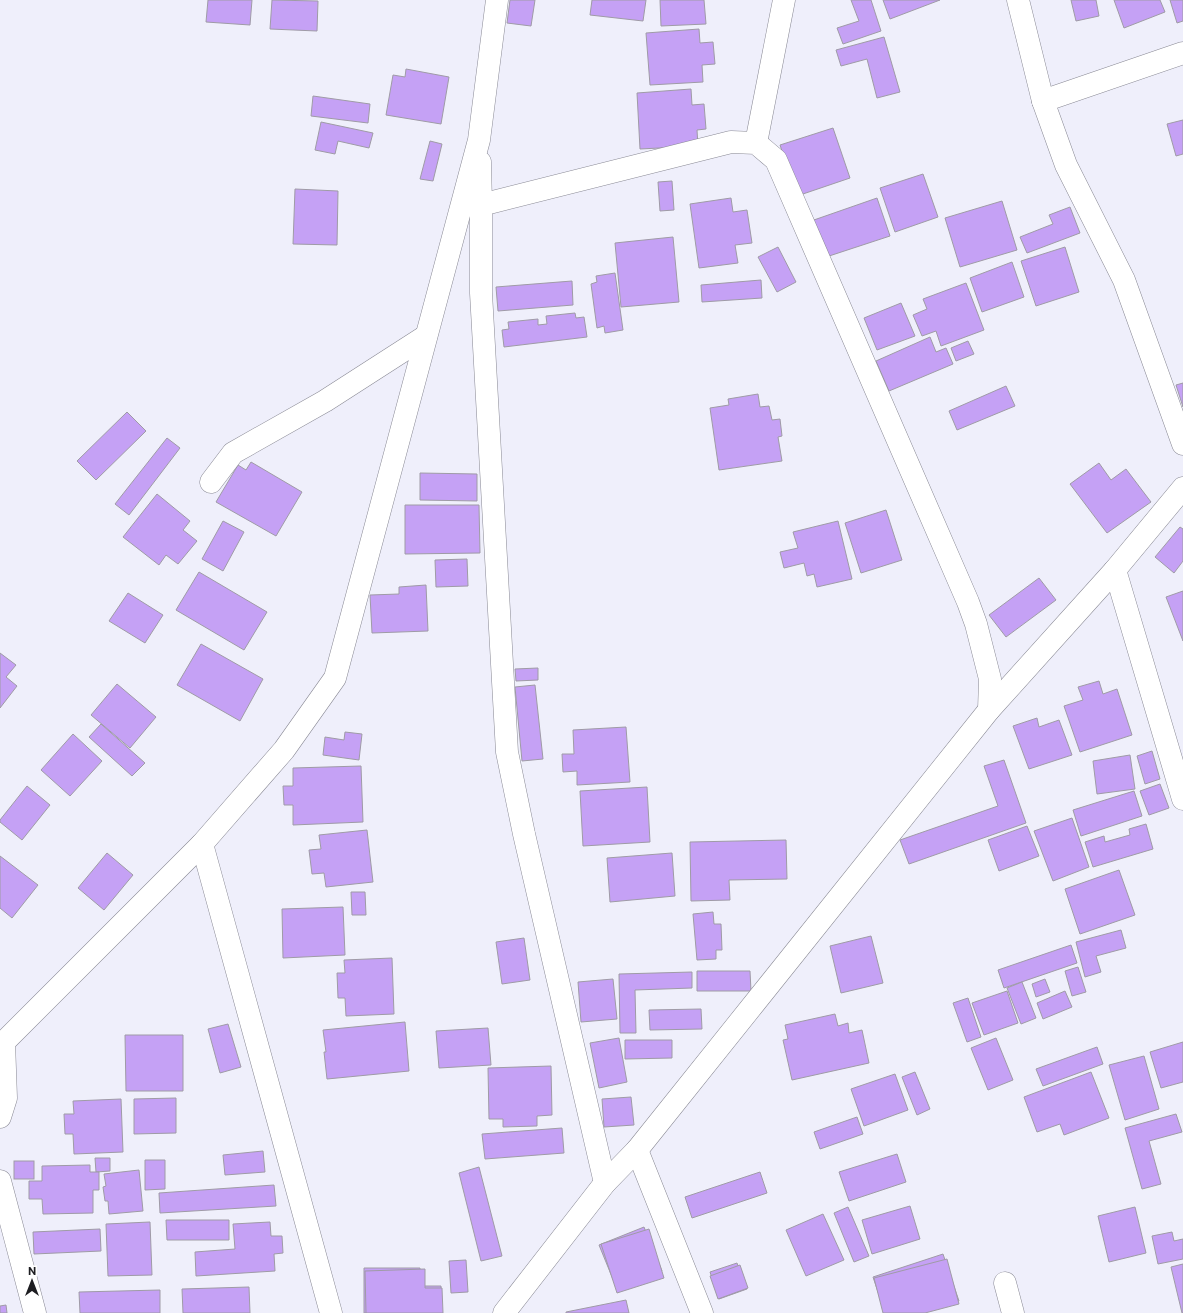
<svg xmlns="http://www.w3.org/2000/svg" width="1183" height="1313" font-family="Commissioner,sans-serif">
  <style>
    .building { fill: #c5a1f5; stroke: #9f9ba6 }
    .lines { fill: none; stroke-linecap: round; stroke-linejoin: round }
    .minor-casing { stroke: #898994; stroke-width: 23 }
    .tertiary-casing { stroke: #898994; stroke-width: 23 }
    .minor { stroke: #fff; stroke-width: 22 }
    .tertiary { stroke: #fff; stroke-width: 22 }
  </style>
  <rect width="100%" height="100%" fill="#efeffb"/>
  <!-- building -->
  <g class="building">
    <polygon points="208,0 252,0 250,25 206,22"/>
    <polygon points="272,0 318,1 317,31 270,29"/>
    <polygon points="510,0 535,0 531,26 507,23"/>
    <polygon points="592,0 646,0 643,21 590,15"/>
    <polygon points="660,0 704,0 706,24 661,26"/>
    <polygon points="851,0 871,0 881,31 843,44 837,28 859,21"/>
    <polygon points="883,0 940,0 890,19"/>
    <polygon points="1071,0 1096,0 1099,16 1076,21"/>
    <polygon points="1114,0 1160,0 1165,12 1124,28"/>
    <polygon points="1170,0 1183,0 1183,21 1177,23"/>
    <polygon points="699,29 700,43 713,42 715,64 702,65 703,82 650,85 646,33"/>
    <polygon points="884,37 900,92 877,98 867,59 841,66 836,50"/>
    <polygon points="406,69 449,77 441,124 386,115 393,75 405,77"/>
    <polygon points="691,89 692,105 704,104 706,129 697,130 698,146 640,149 637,93"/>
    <polygon points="313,96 370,104 368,123 311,116"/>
    <polygon points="1183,120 1183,154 1176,156 1167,124"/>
    <polygon points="321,122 373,133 369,148 338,141 335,154 315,150"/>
    <polygon points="833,128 850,178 797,196 780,145"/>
    <polygon points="430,141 442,144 433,181 420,179"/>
    <polygon points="923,174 938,217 895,232 880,188"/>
    <polygon points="672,181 674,210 660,211 658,182"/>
    <polygon points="295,189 338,191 337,245 293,244"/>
    <polygon points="731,198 733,212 747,210 752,243 735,245 738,263 699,268 690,204"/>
    <polygon points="877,198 890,236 823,258 811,221"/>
    <polygon points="1002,201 1017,250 960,267 945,218"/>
    <polygon points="1070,207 1080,233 1027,253 1020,237 1053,224 1049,215"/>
    <polygon points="673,237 679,302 621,307 615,243"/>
    <polygon points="778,247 796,282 777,292 758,257"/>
    <polygon points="1065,247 1079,292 1036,306 1021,261"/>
    <polygon points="1012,262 1024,297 982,312 970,278"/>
    <polygon points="615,273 623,330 605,333 604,326 597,328 591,284 597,282 596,276"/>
    <polygon points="761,280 762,298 702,302 701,285"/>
    <polygon points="572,281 573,305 498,311 496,287"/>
    <polygon points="966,283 984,330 941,346 936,331 922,336 913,315 927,309 923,299"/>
    <polygon points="901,303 915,336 877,350 864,318"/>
    <polygon points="575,313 576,318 584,317 587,337 504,347 502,330 509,329 508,322 538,319 538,325 547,324 546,316"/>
    <polygon points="930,337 936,352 946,348 953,364 889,391 876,361"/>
    <polygon points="968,341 974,354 956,361 951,348"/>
    <polygon points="1183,383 1183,407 1176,385"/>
    <polygon points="1006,386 1015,406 957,430 949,411"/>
    <polygon points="758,394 760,407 769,406 772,420 780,419 782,436 778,437 782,461 719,470 710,408 729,405 728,399"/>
    <polygon points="127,412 146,431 96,480 77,461"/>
    <polygon points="167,438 180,448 129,515 115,504"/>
    <polygon points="251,462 302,492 276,536 216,502 238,465 246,470"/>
    <polygon points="1099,463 1111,480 1126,469 1151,502 1107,533 1070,484"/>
    <polygon points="420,473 477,474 477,501 420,500"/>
    <polygon points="157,494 190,521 183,530 197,541 178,564 166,555 159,565 123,537"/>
    <polygon points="405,505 479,505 480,553 405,554"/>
    <polygon points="886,510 902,560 861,573 845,523"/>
    <polygon points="223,521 244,532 223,571 202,559"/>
    <polygon points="838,521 852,579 817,587 814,574 807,576 804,563 784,568 780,552 798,548 793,532"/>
    <polygon points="1180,527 1183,529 1183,561 1174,573 1155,557"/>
    <polygon points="467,559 468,586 436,587 435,560"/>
    <polygon points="199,572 267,612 244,650 176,610"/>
    <polygon points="1039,578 1056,600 1006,637 989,615"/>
    <polygon points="426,585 428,631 372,633 370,595 399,594 399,587"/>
    <polygon points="1183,591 1183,641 1166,597"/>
    <polygon points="128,593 163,615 145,643 109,621"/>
    <polygon points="201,644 263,679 240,721 177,685"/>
    <polygon points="0,653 16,665 6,677 17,686 0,708"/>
    <polygon points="538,668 538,680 516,681 515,669"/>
    <polygon points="1099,681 1103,694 1117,689 1132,735 1080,752 1064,706 1083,700 1078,687"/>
    <polygon points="117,684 156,717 130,748 91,715"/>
    <polygon points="535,685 543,759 522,761 515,687"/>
    <polygon points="1037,718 1039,727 1059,720 1072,755 1029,769 1013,726"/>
    <polygon points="101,724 145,763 132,776 89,737"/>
    <polygon points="626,727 630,782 577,785 577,771 563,772 562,754 574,754 573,730"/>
    <polygon points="345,732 362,734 359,760 323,755 325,737 344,740"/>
    <polygon points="73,734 102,761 70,796 41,770"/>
    <polygon points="1152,751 1160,779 1145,784 1137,756"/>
    <polygon points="1130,755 1135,789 1097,794 1093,761"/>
    <polygon points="1004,760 1026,823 909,864 900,840 998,806 984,766"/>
    <polygon points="361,766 363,822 293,825 293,805 284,805 283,786 293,786 293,768"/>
    <polygon points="1160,784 1169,808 1149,815 1140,791"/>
    <polygon points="27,786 50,805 22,840 0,822 0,820"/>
    <polygon points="647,787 650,842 583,846 580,791"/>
    <polygon points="1134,791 1142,816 1081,836 1073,810"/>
    <polygon points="1072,818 1089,867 1053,881 1034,831"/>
    <polygon points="1146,824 1153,849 1093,867 1085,842 1104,836 1105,842 1130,835 1129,829"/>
    <polygon points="1027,826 1039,856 999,871 988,840"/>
    <polygon points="367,830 373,882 326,887 324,873 312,874 309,850 321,849 319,835"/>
    <polygon points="786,840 787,879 729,880 730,900 691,901 690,842"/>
    <polygon points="107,853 133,875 104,910 78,888"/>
    <polygon points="672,853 675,896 610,902 607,858"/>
    <polygon points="0,856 38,885 12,918 0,908"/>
    <polygon points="1119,870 1135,915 1080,934 1065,889"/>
    <polygon points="351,892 365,892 366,915 352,915"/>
    <polygon points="343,907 345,955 283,958 282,909"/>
    <polygon points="713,912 714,924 721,924 722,950 716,950 716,959 697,960 693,914"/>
    <polygon points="1121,930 1126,948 1096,956 1101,972 1085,977 1076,942"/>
    <polygon points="871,936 883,983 841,993 830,946"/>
    <polygon points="524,938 530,980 502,984 496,942"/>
    <polygon points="1071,945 1077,963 1004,988 998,970"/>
    <polygon points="392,958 394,1014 346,1016 345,998 338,998 337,973 345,973 344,960"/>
    <polygon points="1078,967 1086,992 1072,996 1065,971"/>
    <polygon points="697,971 750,971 751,991 697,991"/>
    <polygon points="692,972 692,988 635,990 636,1033 620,1033 619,974"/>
    <polygon points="613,979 617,1019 581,1022 578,982"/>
    <polygon points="1045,979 1050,992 1036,997 1032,984"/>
    <polygon points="1022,982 1036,1018 1021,1024 1007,988"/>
    <polygon points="1007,991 1018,1023 984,1035 972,1003"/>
    <polygon points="1065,991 1072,1007 1043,1019 1037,1003"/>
    <polygon points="968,998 981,1037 967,1042 953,1003"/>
    <polygon points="701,1009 702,1029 650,1030 649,1010"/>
    <polygon points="835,1014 838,1026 848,1023 849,1033 862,1030 869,1063 792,1080 783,1040 788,1039 785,1025"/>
    <polygon points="405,1022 409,1071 327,1079 324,1052 326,1052 323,1030"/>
    <polygon points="228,1024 241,1067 220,1073 208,1029"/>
    <polygon points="488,1028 491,1065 439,1068 436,1031"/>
    <polygon points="125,1035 183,1035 183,1091 126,1091"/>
    <polygon points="619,1038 627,1082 599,1088 590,1043"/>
    <polygon points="996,1038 1013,1080 988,1090 971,1048"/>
    <polygon points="625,1040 672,1040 672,1058 625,1059"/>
    <polygon points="1183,1042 1183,1082 1161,1088 1150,1052"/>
    <polygon points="1097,1047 1103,1064 1043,1086 1036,1069"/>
    <polygon points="1144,1056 1159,1109 1125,1120 1109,1065"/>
    <polygon points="551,1066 552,1115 537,1116 537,1126 503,1127 503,1119 489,1119 488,1068"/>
    <polygon points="915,1072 930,1109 917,1115 902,1077"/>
    <polygon points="1091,1072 1109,1118 1064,1135 1060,1124 1037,1132 1024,1097"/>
    <polygon points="895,1074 908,1110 864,1126 851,1089"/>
    <polygon points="631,1097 634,1125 604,1127 602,1099"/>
    <polygon points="176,1098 176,1133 134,1134 134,1099"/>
    <polygon points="121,1099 123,1152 74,1154 73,1134 65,1134 64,1114 74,1114 73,1101"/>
    <polygon points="1176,1114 1182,1132 1149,1141 1161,1184 1142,1189 1125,1128"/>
    <polygon points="857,1117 863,1134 820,1149 814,1132"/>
    <polygon points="562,1128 564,1153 485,1159 482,1134"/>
    <polygon points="263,1151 265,1172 225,1175 223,1155"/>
    <polygon points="897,1154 906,1182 849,1201 839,1172"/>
    <polygon points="95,1158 110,1158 110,1171 96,1172"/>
    <polygon points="145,1160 165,1160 165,1189 145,1190"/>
    <rect x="14" y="1161" width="20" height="18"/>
    <polygon points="90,1165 90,1172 99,1172 99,1190 93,1190 93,1213 43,1214 42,1199 29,1199 29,1181 42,1181 42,1166"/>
    <polygon points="479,1167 502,1256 481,1261 459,1173"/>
    <polygon points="139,1170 143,1211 109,1214 108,1201 105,1201 103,1187 106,1186 104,1174"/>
    <polygon points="760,1172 767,1193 692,1218 685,1197"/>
    <polygon points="274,1185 276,1206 160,1213 159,1193"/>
    <polygon points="910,1206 920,1239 872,1254 862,1220"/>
    <polygon points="848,1207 869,1256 854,1262 834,1213"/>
    <polygon points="1135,1207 1146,1253 1109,1262 1098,1216"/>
    <polygon points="823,1214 844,1260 806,1276 786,1230"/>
    <polygon points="166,1220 229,1220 229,1240 167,1240"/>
    <polygon points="150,1222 152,1275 108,1276 106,1224"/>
    <polygon points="270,1222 271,1236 282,1236 283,1253 274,1254 275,1271 196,1276 195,1252 235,1249 233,1224"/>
    <polygon points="644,1227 662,1271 617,1289 599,1245"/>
    <polygon points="100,1229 101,1251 34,1254 33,1232"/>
    <polygon points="649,1229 664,1278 617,1293 601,1244"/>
    <polygon points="1172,1232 1174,1241 1183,1239 1183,1259 1158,1264 1152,1236"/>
    <polygon points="943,1254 959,1301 921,1313 885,1313 873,1277"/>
    <polygon points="947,1259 959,1304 925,1313 883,1313 874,1278"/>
    <polygon points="466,1260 468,1292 451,1293 449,1261"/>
    <polygon points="737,1263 747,1289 719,1299 710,1272"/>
    <polygon points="1183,1264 1183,1313 1182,1313 1171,1267"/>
    <polygon points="740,1265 748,1288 718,1299 710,1276"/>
    <polygon points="364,1268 420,1268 420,1286 441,1286 441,1313 364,1313"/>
    <polygon points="425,1269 425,1288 442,1288 443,1313 366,1313 365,1271"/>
    <polygon points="249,1287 250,1313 183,1313 182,1289"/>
    <polygon points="160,1290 160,1313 80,1313 79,1292"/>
    <polygon points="626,1300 629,1313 566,1313 566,1312"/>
    <polygon points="6,1305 7,1313 0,1313 0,1306"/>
  </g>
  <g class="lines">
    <defs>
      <g id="minor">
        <polyline points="1018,0 1043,101 1066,165 1124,280 1183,444"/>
        <polyline points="1043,101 1183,53"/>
        <polyline points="756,143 784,0"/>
        <polyline points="480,162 481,205 481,293 507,752 524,834 605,1183"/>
        <polyline points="481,205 731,142 756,143 776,160 968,602 976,624 990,679 989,710"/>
        <polyline points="211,482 233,453 325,401 426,336"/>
        <polyline points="1115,570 1183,799"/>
        <polyline points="202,844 331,1313"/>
        <polyline points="0,1117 6,1098 4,1042 202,844 284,750 335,678 479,140 497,0"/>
        <polyline points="637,1150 702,1313"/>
        <polyline points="0,1181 35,1313"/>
        <polyline points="1005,1283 1013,1313"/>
      </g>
      <polyline id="tertiary" points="504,1313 605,1183 637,1150 989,710 1115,570 1183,488"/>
    </defs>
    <!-- minor casing -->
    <use href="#minor" class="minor-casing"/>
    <!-- tertiary casing -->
    <use href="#tertiary" class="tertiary-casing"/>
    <!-- minor -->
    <use href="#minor" class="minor"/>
    <!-- tertiary -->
    <use href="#tertiary" class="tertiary"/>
  </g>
  <!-- north arrow -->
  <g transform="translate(32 1281)" stroke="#ffffff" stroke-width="3" paint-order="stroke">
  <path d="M0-3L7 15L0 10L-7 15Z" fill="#1e1e22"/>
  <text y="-6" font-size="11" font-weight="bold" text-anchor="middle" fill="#1e1e22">N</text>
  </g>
</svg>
